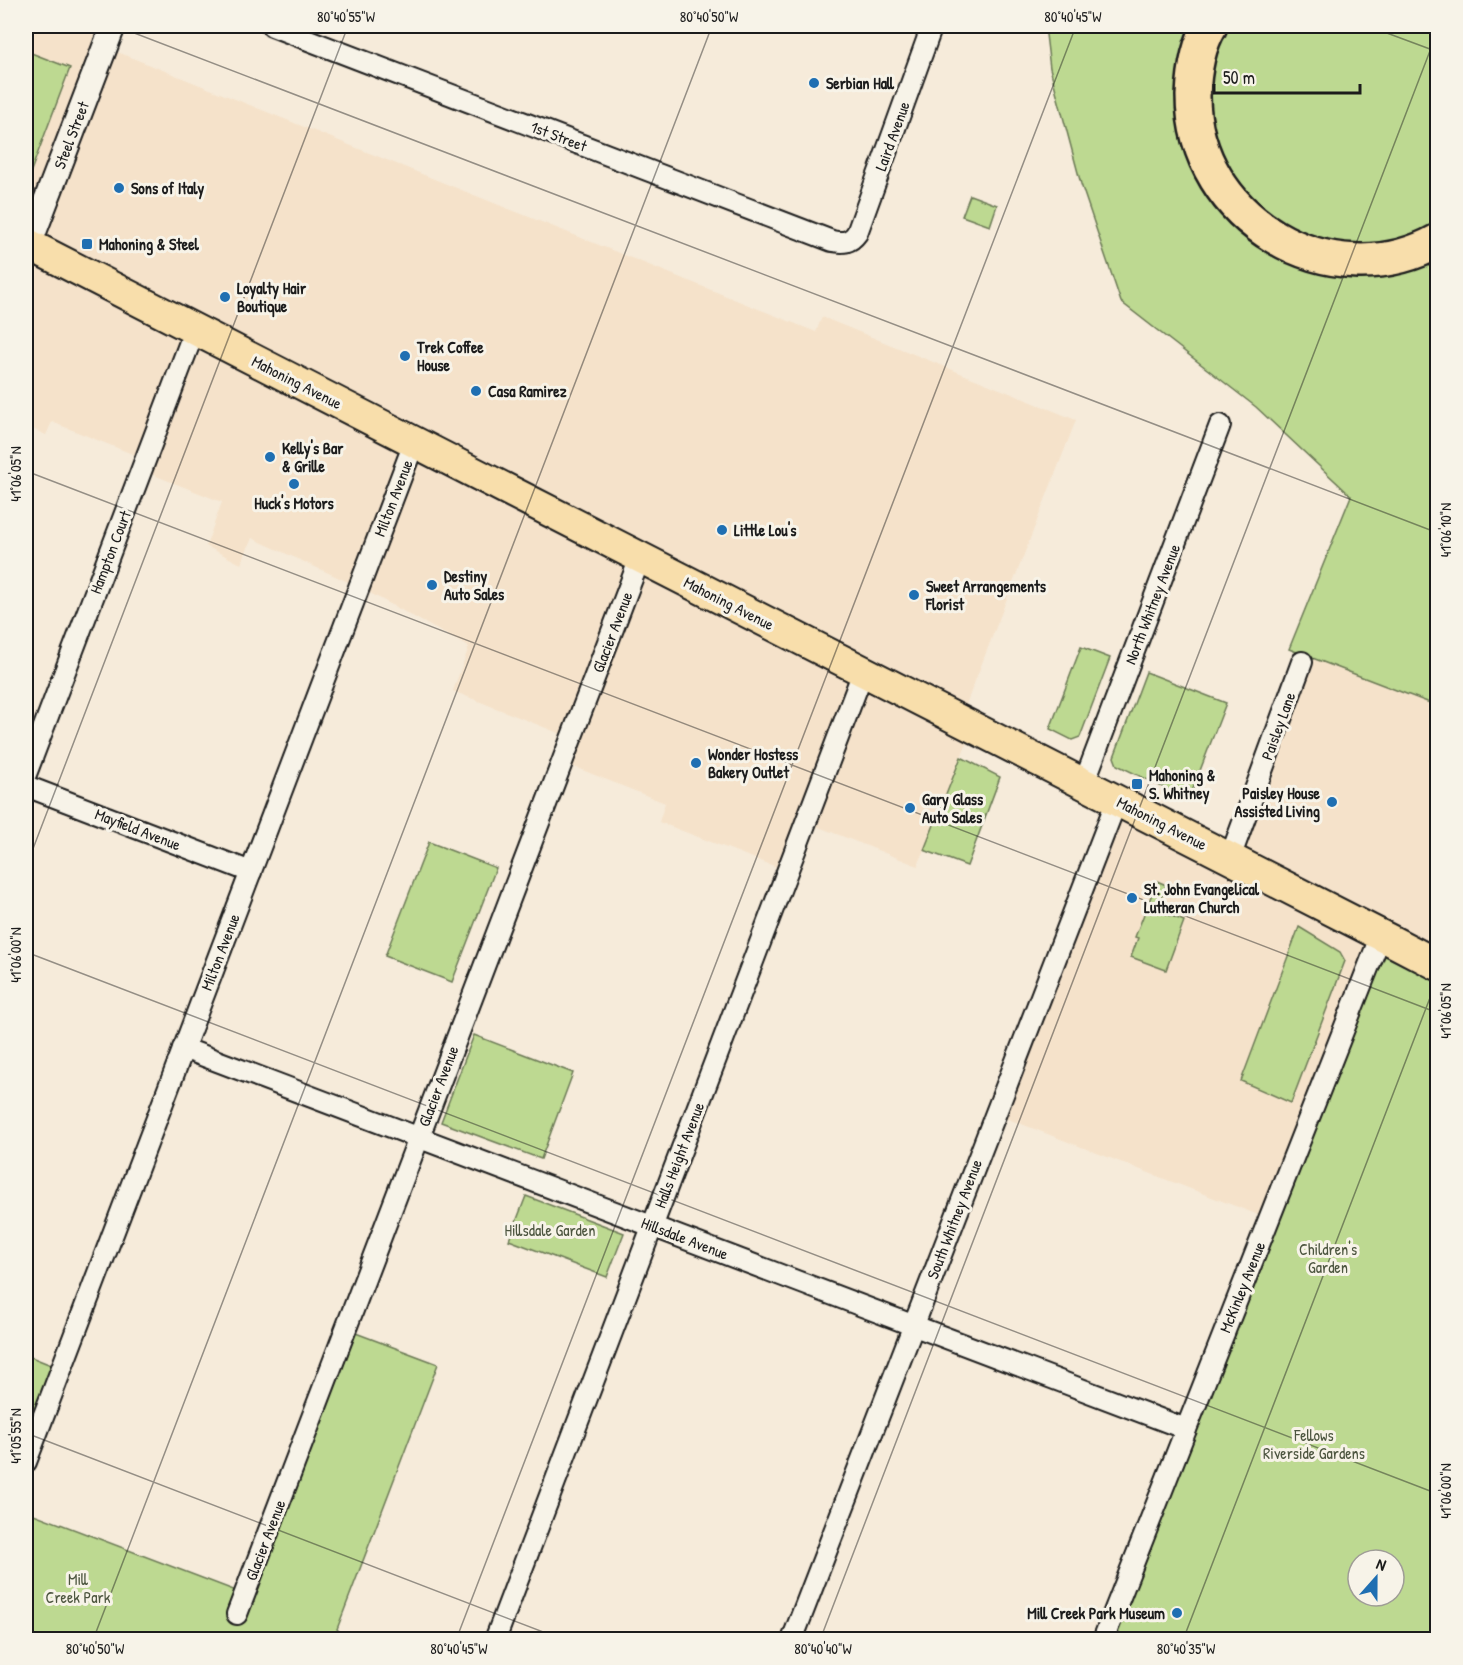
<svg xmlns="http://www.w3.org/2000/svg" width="1463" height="1665" font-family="'Patrick Hand',sans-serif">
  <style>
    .built { fill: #f5e2ca }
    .green { fill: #bdd991; stroke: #6c7a56; stroke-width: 1.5; fill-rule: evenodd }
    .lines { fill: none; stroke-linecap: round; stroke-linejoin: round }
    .minor-casing { stroke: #1c1c1c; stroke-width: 24 }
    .tertiary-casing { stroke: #1c1c1c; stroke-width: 28 }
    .primary-casing { stroke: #1c1c1c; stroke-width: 34 }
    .motorway-casing { stroke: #1c1c1c; stroke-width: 38 }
    .minor { stroke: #f7f3e8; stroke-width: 20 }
    .tertiary { stroke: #f7f3e8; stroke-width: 24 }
    .primary { stroke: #f8deab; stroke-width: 30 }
    .motorway { stroke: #f8deab; stroke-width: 33 }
    .ticks { fill: none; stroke: #1c1c1c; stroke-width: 1.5; stroke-opacity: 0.45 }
    .poi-dot { fill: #1f6fb2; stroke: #f7f3e8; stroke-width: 2 }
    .labels { text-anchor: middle; stroke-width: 6; stroke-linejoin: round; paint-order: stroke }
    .poi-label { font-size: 16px; font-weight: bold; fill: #1c1c1c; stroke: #f7f3e8; text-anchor: start }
    .street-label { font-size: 16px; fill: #1c1c1c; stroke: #f7f3e8 }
    .park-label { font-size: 16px; fill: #4c553f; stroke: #f7f3e8 }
    .neatline { fill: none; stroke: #1c1c1c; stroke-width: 2 }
    .ticks-label { font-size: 15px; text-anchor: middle; fill: #1c1c1c }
  </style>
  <rect width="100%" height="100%" fill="#f6ebda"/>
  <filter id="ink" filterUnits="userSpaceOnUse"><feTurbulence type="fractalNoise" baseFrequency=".0167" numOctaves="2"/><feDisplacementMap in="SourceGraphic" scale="12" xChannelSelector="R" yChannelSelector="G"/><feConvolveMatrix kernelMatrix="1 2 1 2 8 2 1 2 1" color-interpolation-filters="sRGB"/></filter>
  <g filter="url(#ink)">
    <!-- built -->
    <g class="built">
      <polygon points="26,26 113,26 105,47 816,332 822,317 1076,420 960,720 973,727 918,866 806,822 787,871 659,822 665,803 562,762 571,738 453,691 469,647 359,587 252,538 241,564 206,546 222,502 141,470 145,459 52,422 46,435 26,426"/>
      <polygon points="1305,655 1430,703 1437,684 1437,965 1269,1219 995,1114 1117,800 1230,858"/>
    </g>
    <!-- green -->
    <g class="green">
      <polygon points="1045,26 1437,26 1438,684 1430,703 1289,649 1351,496 1256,407 1121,302 1081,184 1050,68"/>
      <polygon points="26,51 70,68 26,184"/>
      <polygon points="970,195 997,205 990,226 962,216"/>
      <polygon points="1081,647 1110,658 1080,737 1072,740 1050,729"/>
      <polygon points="1146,672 1226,703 1191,794 1183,797 1117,765 1114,757"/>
      <polygon points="961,757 1000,777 967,866 924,850"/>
      <polygon points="429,842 496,868 452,982 385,956"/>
      <polygon points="1157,881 1166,885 1157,910 1184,921 1166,970 1131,957 1138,938 1135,937"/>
      <polygon points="1299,927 1340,952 1345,961 1291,1103 1241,1081"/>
      <path d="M 1381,935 L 1437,965 L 1437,1639 L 1103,1640 ZM 1358,1560 L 1394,1560 L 1394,1596 L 1358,1596 Z"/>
      <polygon points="474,1035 573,1073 541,1159 441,1122"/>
      <polygon points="526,1196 624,1233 607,1277 509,1240"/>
      <polygon points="345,1329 438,1364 337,1629 346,1639 26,1639 26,1511 244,1594"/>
      <polygon points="26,1355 61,1369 26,1436"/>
    </g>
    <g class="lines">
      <defs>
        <g id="minor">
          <path d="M 272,26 L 832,241 C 843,243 850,243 857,233 L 932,26"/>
          <polyline points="26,774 195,329"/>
          <polyline points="1084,783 1220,425"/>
          <polyline points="26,786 251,872"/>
          <polyline points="1230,858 1302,662"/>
          <polyline points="183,1048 1186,1429"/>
          <polyline points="26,1462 414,443"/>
          <polyline points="237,1614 640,558"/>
          <polyline points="495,1640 863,672"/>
          <polyline points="792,1640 1117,800"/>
          <polyline points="1103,1640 1381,935"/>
        </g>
        <polyline id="tertiary" points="29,245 113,26"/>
        <polyline id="primary" points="26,243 512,492 1392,941 1438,965"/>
        <path id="motorway" d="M 1210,26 C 1198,46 1194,72 1193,96 C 1193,218 1330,301 1438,241"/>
      </defs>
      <!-- minor casing -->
      <use href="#minor" class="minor-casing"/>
      <!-- tertiary casing -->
      <use href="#tertiary" class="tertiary-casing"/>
      <!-- primary casing -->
      <use href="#primary" class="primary-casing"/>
      <!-- motorway casing -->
      <use href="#motorway" class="motorway-casing"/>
      <!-- minor -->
      <use href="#minor" class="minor"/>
      <!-- tertiary -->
      <use href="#tertiary" class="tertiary"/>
      <!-- primary -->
      <use href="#primary" class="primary"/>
      <!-- motorway -->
      <use href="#motorway" class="motorway"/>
    </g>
  </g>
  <!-- ticks -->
  <path class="ticks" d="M 116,26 L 1438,533M 1368,26 L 1438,52M 26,471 L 1438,1013M 26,867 L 348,26M 26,952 L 1438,1494M 26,1433 L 564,1640M 93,1640 L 712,26M 456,1640 L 1076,26M 820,1640 L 1438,30M 1183,1640 L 1438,977"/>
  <!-- markers -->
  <g class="poi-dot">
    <circle cx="814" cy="83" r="6"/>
    <circle cx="119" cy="188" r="6"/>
    <rect x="81" y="238" width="12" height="12" rx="3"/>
    <circle cx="225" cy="297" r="6"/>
    <circle cx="405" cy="356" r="6"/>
    <circle cx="476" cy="391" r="6"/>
    <circle cx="270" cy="457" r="6"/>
    <circle cx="294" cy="484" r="6"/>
    <circle cx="722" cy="530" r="6"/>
    <circle cx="432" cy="585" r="6"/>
    <circle cx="914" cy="595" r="6"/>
    <circle cx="696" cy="763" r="6"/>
    <rect x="1131" y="778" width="12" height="12" rx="3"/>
    <circle cx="1332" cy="802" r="6"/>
    <circle cx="910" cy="808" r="6"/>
    <circle cx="1132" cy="898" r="6"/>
    <circle cx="1177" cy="1613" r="6"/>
  </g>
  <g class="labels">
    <!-- poi labels -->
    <g class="poi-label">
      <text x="826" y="89">Serbian Hall</text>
      <text x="131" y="194">Sons of Italy</text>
      <text x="99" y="250">Mahoning &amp; Steel</text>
      <text x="237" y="294">Loyalty Hair<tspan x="237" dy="18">Boutique</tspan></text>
      <text x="417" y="353">Trek Coffee<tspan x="417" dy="18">House</tspan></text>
      <text x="488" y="397">Casa Ramirez</text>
      <text x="282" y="454">Kelly's Bar<tspan x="282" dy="18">&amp; Grille</tspan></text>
      <text x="294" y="509" text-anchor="middle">Huck's Motors</text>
      <text x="734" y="536">Little Lou's</text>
      <text x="444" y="582">Destiny<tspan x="444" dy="18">Auto Sales</tspan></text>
      <text x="926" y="592">Sweet Arrangements<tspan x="926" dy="18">Florist</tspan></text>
      <text x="708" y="760">Wonder Hostess<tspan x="708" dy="18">Bakery Outlet</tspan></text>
      <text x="1149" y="781">Mahoning &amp;<tspan x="1149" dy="18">S. Whitney</tspan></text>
      <text x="1320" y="799" text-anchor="end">Paisley House<tspan x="1320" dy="18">Assisted Living</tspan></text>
      <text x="922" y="805">Gary Glass<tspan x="922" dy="18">Auto Sales</tspan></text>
      <text x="1144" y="895">St. John Evangelical<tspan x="1144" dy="18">Lutheran Church</tspan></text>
      <text x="1165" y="1619" text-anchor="end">Mill Creek Park Museum</text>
    </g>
    <!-- street labels -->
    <g class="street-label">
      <text transform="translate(71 135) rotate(-69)" y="6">Steel Street</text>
      <text transform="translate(559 136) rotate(21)" y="6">1st Street</text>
      <text transform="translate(892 136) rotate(-70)" y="6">Laird Avenue</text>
      <text transform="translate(297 382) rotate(27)" y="6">Mahoning Avenue</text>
      <text transform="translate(393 498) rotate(-69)" y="6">Milton Avenue</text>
      <text transform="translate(110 552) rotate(-69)" y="6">Hampton Court</text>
      <text transform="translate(729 603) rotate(27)" y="6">Mahoning Avenue</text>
      <text transform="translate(1152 604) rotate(-69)" y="6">North Whitney Avenue</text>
      <text transform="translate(612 632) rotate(-69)" y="6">Glacier Avenue</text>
      <text transform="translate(1278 726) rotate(-70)" y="6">Paisley Lane</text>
      <text transform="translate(1162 823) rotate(27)" y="6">Mahoning Avenue</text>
      <text transform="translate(138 829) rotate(21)" y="6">Mayfield Avenue</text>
      <text transform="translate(220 952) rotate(-69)" y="6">Milton Avenue</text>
      <text transform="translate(438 1086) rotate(-69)" y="6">Glacier Avenue</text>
      <text transform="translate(679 1155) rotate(-69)" y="6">Halls Height Avenue</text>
      <text transform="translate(954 1219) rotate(-69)" y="6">South Whitney Avenue</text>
      <text transform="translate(685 1238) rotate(21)" y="6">Hillsdale Avenue</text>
      <text transform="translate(1242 1287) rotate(-68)" y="6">McKinley Avenue</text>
      <text transform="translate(265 1540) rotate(-69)" y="6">Glacier Avenue</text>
    </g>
    <!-- park labels -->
    <g class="park-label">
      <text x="550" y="1236">Hillsdale Garden</text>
      <text x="1328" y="1255">Children's<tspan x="1328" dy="18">Garden</tspan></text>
      <text x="1314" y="1441">Fellows<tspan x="1314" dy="18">Riverside Gardens</tspan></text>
      <text x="78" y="1585">Mill<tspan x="78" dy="18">Creek Park</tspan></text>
    </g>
  </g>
  <!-- margin -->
  <rect width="1463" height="1665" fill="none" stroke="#f7f3e8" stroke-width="66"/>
  <!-- north arrow -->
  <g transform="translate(1376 1578) rotate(21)"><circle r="28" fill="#f7f3e8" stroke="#9f9d96" stroke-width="1.5"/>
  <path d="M0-4.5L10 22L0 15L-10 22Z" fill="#1f6fb2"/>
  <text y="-9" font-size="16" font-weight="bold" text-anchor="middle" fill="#1c1c1c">N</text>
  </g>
  <!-- scale -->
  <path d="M1214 84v9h146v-9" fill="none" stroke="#1c1c1c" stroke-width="3"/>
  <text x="1223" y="84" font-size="18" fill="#1c1c1c" stroke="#f7f3e8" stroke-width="4.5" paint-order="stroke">50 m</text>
  <rect x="33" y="33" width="1397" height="1599" class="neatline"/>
  <g class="ticks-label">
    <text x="346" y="22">80°40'55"W</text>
    <text x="709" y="22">80°40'50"W</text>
    <text x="1073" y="22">80°40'45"W</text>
    <text transform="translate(16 474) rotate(-90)" y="5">41°06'05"N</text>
    <text transform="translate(1446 530) rotate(-90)" y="5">41°06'10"N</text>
    <text transform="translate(16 955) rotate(-90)" y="5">41°06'00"N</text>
    <text transform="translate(1446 1011) rotate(-90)" y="5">41°06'05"N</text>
    <text transform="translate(16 1436) rotate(-90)" y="5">41°05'55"N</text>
    <text transform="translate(1446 1491) rotate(-90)" y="5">41°06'00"N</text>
    <text x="95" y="1654">80°40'50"W</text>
    <text x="459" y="1654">80°40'45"W</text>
    <text x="823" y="1654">80°40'40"W</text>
    <text x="1186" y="1654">80°40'35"W</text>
  </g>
</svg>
